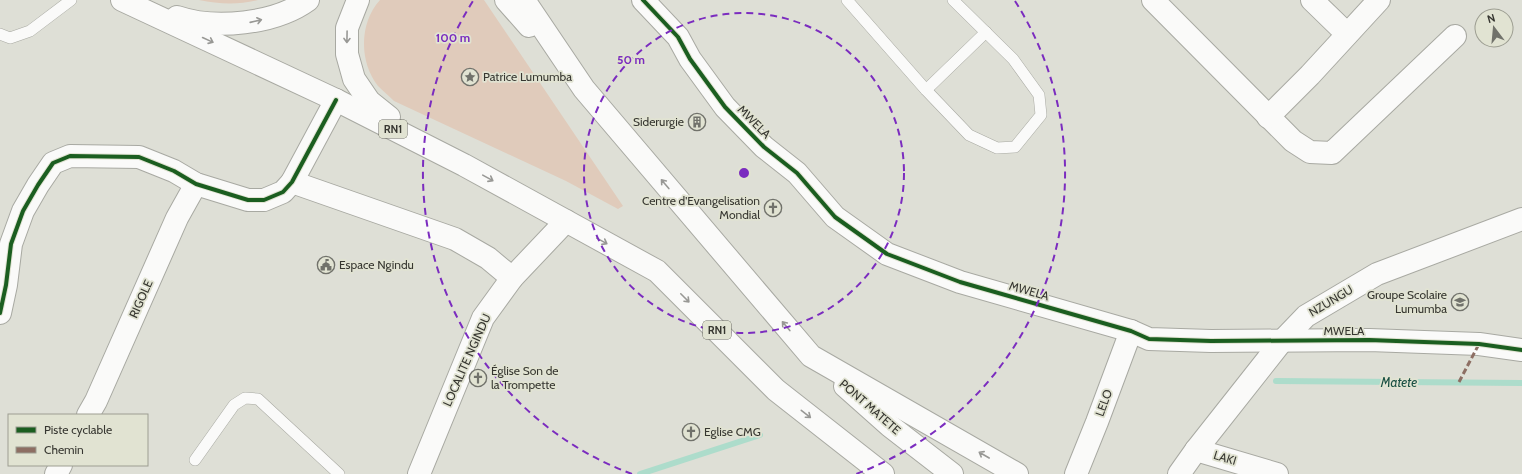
<svg xmlns="http://www.w3.org/2000/svg" width="1522" height="474" font-family="Cabin,sans-serif">
  <style>
    .green { fill: #e0cbbb }
    .lines { fill: none; stroke-linecap: round; stroke-linejoin: round }
    .stream { stroke: #addccb; stroke-width: 6 }
    .lane-casing { stroke: #a8a9a2; stroke-width: 12 }
    .street-casing { stroke: #a8a9a2; stroke-width: 24 }
    .highway-casing { stroke: #a8a9a2; stroke-width: 24 }
    .lane { stroke: #fafaf9; stroke-width: 11 }
    .street { stroke: #fafaf9; stroke-width: 22 }
    .highway { stroke: #fafaf9; stroke-width: 22 }
    .quiet { stroke: #8d6e63; stroke-width: 3; stroke-dasharray: 6 3; stroke-linecap: butt }
    .cycleway-casing { stroke: #e1e3d2; stroke-width: 6 }
    .cycleway { stroke: #1b5e20; stroke-width: 4 }
    .oneway { stroke: #989895 }
    .ring { fill: none; stroke: #7b2cbf; stroke-width: 2; stroke-dasharray: 7 5 }
    .labels { text-anchor: middle; stroke-width: 3.5; stroke-linejoin: round; paint-order: stroke }
    .shield { fill: #e1e3d2; stroke: #6a6b61; stroke-width: 1 }
    .shield-label { font-size: 11px; font-weight: bold; fill: #373731 }
    .poi-label { font-size: 12px; fill: #373731; stroke: #e1e3d2; text-anchor: start }
    .street-label { font-size: 12px; fill: #373731; stroke: #e1e3d2 }
    .water-label { font-size: 13px; font-style: italic; fill: #195043; stroke: #e1e3d2 }
    .centre { fill: #7b2cbf; stroke: #e1e3d2; stroke-width: 2 }
    .ring-label { font-size: 12px; text-anchor: middle; font-weight: bold; fill: #7b2cbf; stroke: #e1e3d2; stroke-width: 3.5; stroke-linejoin: round; paint-order: stroke }
  </style>
  <rect width="100%" height="100%" fill="#dedfd6"/>
  <!-- green -->
  <g class="green">
    <path d="M 199,0 L 258,0 C 238,5 219,4 199,0 Z"/>
    <path d="M 380,0 L 484,0 L 623,206 L 618,209 L 566,181 L 394,101 C 389,96 383,91 378,86 C 359,62 359,23 380,0 Z"/>
  </g>
  <g class="lines">
    <!-- stream -->
    <g class="stream">
      <polyline points="1276,381 1522,383"/>
      <polyline points="640,474 760,435"/>
    </g>
    <defs>
      <g id="lane">
        <polyline points="847,0 926,90 969,135 997,148 1015,147 1041,115 1039,95 1013,59 953,0"/>
        <polyline points="0,34 10,38 30,31 71,0"/>
        <polyline points="926,90 986,32"/>
        <polyline points="195,460 234,405 245,398 258,399 339,474"/>
      </g>
      <g id="street">
        <polyline points="643,0 678,37 690,59 725,107 764,147 797,173 835,217 887,254 960,282 1131,331 1149,339 1211,341 1369,340 1479,344 1522,350"/>
        <polyline points="1153,0 1293,141 1310,152 1332,153 1455,36"/>
        <polyline points="1312,0 1347,34"/>
        <polyline points="1268,117 1310,75 1379,0"/>
        <polyline points="292,182 455,239 488,258 512,278"/>
        <polyline points="0,313 6,285 11,244 23,211 38,185 53,163 70,156 139,157 174,171 196,184 248,200 264,200 283,192 292,182 336,100"/>
        <polyline points="88,415 96,401 177,218 196,184"/>
        <polyline points="1196,450 1277,474"/>
        <polyline points="56,474 61,465"/>
        <polyline points="419,474 483,318 512,278 566,221"/>
        <polyline points="1076,474 1097,422 1131,331"/>
        <polyline points="1179,474 1196,450 1282,341 1306,316 1377,274 1522,219"/>
      </g>
      <g id="highway">
        <polyline points="122,0 336,100 464,165 657,271 776,390 883,474"/>
        <polyline points="358,0 347,28 347,54 354,79 369,101 389,117"/>
        <polyline points="506,0 529,26"/>
        <polyline points="524,0 584,89 811,356 1017,474"/>
        <path d="M 177,17 C 215,30 275,24 308,0"/>
        <polyline points="845,386 890,426 952,474"/>
      </g>
    </defs>
    <!-- lane casing -->
    <use href="#lane" class="lane-casing"/>
    <!-- street casing -->
    <use href="#street" class="street-casing"/>
    <!-- highway casing -->
    <use href="#highway" class="highway-casing"/>
    <!-- lane -->
    <use href="#lane" class="lane"/>
    <!-- street -->
    <use href="#street" class="street"/>
    <!-- highway -->
    <use href="#highway" class="highway"/>
    <!-- quiet -->
    <polyline class="quiet" points="1459,382 1479,344"/>
    <defs>
      <g id="cycleway">
        <polyline points="643,0 678,37 690,59 725,107 764,147 797,173 835,217 887,254 960,282 1131,331 1149,339 1211,341 1369,340 1479,344 1522,350"/>
        <polyline points="0,313 6,285 11,244 23,211 38,185 53,163 70,156 139,157 174,171 196,184 248,200 264,200 283,192 292,182 336,100"/>
      </g>
    </defs>
    <!-- cycleway casing -->
    <use href="#cycleway" class="cycleway-casing"/>
    <!-- cycleway -->
    <use href="#cycleway" class="cycleway"/>
  </g>
  <!-- one-way arrows -->
  <defs><path id="oneway-shaft" d="M-6 0H5M1.5-3L5.5 0L1.5 3" fill="none" stroke-width="1.6" stroke-linecap="round" stroke-linejoin="round"/></defs>
  <g class="oneway">
    <use href="#oneway-shaft" transform="translate(256 21) rotate(-13)"/>
    <use href="#oneway-shaft" transform="translate(347 37) rotate(91)"/>
    <use href="#oneway-shaft" transform="translate(208 40) rotate(25)"/>
    <use href="#oneway-shaft" transform="translate(488 178) rotate(29)"/>
    <use href="#oneway-shaft" transform="translate(665 184) rotate(-130)"/>
    <use href="#oneway-shaft" transform="translate(602 241) rotate(29)"/>
    <use href="#oneway-shaft" transform="translate(685 298) rotate(45)"/>
    <use href="#oneway-shaft" transform="translate(786 326) rotate(-130)"/>
    <use href="#oneway-shaft" transform="translate(806 414) rotate(38)"/>
    <use href="#oneway-shaft" transform="translate(984 455) rotate(-150)"/>
  </g>
  <!-- distance rings -->
  <g class="ring">
    <circle cx="744" cy="173" r="160"/>
    <path d="M632 474A321 321 0 0 1 473 1M1015 1A321 321 0 0 1 856 474"/>
  </g>
  <!-- icons -->
  <defs>
    <symbol id="sight-ring" viewBox="-11 -11 22 22"><circle r="9.5" fill="#e1e3d2" stroke="#71726b" stroke-width="1.5"/><path d="M0-6L1.8-2.2L6-1.7L2.9 1.2L3.7 5.4L0 3.3L-3.7 5.4L-2.9 1.2L-6-1.7L-1.8-2.2Z" fill="#71726b"/></symbol>
    <symbol id="building-ring" viewBox="-11 -11 22 22"><circle r="9.5" fill="#e1e3d2" stroke="#71726b" stroke-width="1.5"/><path d="M-4-6H4V6H1V3H-1V6H-4ZM-2.5-4.3h1.7v1.8h-1.7ZM.8-4.3h1.7v1.8H.8ZM-2.5-1h1.7V.8h-1.7ZM.8-1h1.7V.8H.8Z" fill="#71726b"/></symbol>
    <symbol id="church-ring" viewBox="-11 -11 22 22"><circle r="9.5" fill="#e1e3d2" stroke="#71726b" stroke-width="1.5"/><path d="M-1.2-6h2.4v3.5h3.3v2.4h-3.3V6h-2.4V-.1h-3.3v-2.4h3.3Z" fill="#71726b"/></symbol>
    <symbol id="civic-ring" viewBox="-11 -11 22 22"><circle r="9.5" fill="#e1e3d2" stroke="#71726b" stroke-width="1.5"/><path d="M-.6-6.5H3V-4.5H.6V-3L4-1V1h2V6H-6V1h2V-1L-.6-3ZM-1.2 2.5V6h2.4V2.5Z" fill="#71726b"/></symbol>
    <symbol id="school-ring" viewBox="-11 -11 22 22"><circle r="9.5" fill="#e1e3d2" stroke="#71726b" stroke-width="1.5"/><path d="M0-5L7-2L0 1L-7-2ZM-4 1L0 2.5L4 1V4Q0 6-4 4Z" fill="#71726b"/></symbol>
  </defs>
  <g fill-rule="evenodd">
    <use href="#sight-ring" x="460" y="67" width="20" height="20"/>
    <use href="#building-ring" x="687" y="112" width="20" height="20"/>
    <use href="#church-ring" x="763" y="198" width="20" height="20"/>
    <use href="#civic-ring" x="316" y="255" width="20" height="20"/>
    <use href="#school-ring" x="1450" y="292" width="20" height="20"/>
    <use href="#church-ring" x="468" y="368" width="20" height="20"/>
    <use href="#church-ring" x="681" y="422" width="20" height="20"/>
  </g>
  <g class="labels">
    <!-- shield labels -->
    <g class="shield">
      <rect x="379" y="120" width="28" height="18" rx="3"/>
      <rect x="703" y="321" width="28" height="18" rx="3"/>
    </g>
    <g class="shield-label">
      <text x="393" y="133">RN1</text>
      <text x="717" y="334">RN1</text>
    </g>
    <!-- poi labels -->
    <g class="poi-label">
      <text x="483" y="81">Patrice Lumumba</text>
      <text x="684" y="126" text-anchor="end">Siderurgie</text>
      <text x="760" y="205" text-anchor="end">Centre d'Evangelisation<tspan x="760" dy="14">Mondial</tspan></text>
      <text x="339" y="269">Espace Ngindu</text>
      <text x="1447" y="299" text-anchor="end">Groupe Scolaire<tspan x="1447" dy="14">Lumumba</tspan></text>
      <text x="491" y="375">Église Son de<tspan x="491" dy="14">la Trompette</tspan></text>
      <text x="704" y="436">Eglise CMG</text>
    </g>
    <!-- street labels -->
    <g class="street-label">
      <text transform="translate(754 122) rotate(45)" y="4">MWELA</text>
      <text transform="translate(1029 291) rotate(16)" y="4">MWELA</text>
      <text transform="translate(141 299) rotate(-66)" y="4">RIGOLE</text>
      <text transform="translate(1331 301) rotate(-31)" y="4">NZUNGU</text>
      <text x="1344" y="335">MWELA</text>
      <text transform="translate(467 360) rotate(-66)" y="4">LOCALITE NGINDU</text>
      <text transform="translate(1104 403) rotate(-70)" y="4">LELO</text>
      <text transform="translate(870 407) rotate(41)" y="4">PONT MATETE</text>
      <text transform="translate(1225 458) rotate(17)" y="4">LAKI</text>
    </g>
    <!-- water labels -->
    <g class="water-label">
      <text x="1399" y="387">Matete</text>
    </g>
  </g>
  <circle cx="744" cy="173" r="6" class="centre"/>
  <g class="ring-label">
    <text x="453" y="42">100 m</text>
    <text x="631" y="64">50 m</text>
  </g>
  <!-- legend -->
  <rect x="8" y="414" width="140" height="52" fill="#e1e3d2" stroke="#9d9e92"/>
  <rect x="16" y="427" width="20" height="6" fill="#1b5e20" stroke="#9d9e92"/>
  <text x="44" y="434" font-size="12" fill="#373731">Piste cyclable</text>
  <rect x="16" y="447" width="20" height="6" fill="#8d6e63" stroke="#9d9e92"/>
  <text x="44" y="454" font-size="12" fill="#373731">Chemin</text>
  <!-- north arrow -->
  <g transform="translate(1494 28) rotate(344)"><circle r="19" fill="#e1e3d2" stroke="#9d9e92"/>
  <path d="M0-3L7 15L0 10L-7 15Z" fill="#71726b"/>
  <text y="-6" font-size="11" font-weight="bold" text-anchor="middle" fill="#373731">N</text>
  </g>
</svg>
